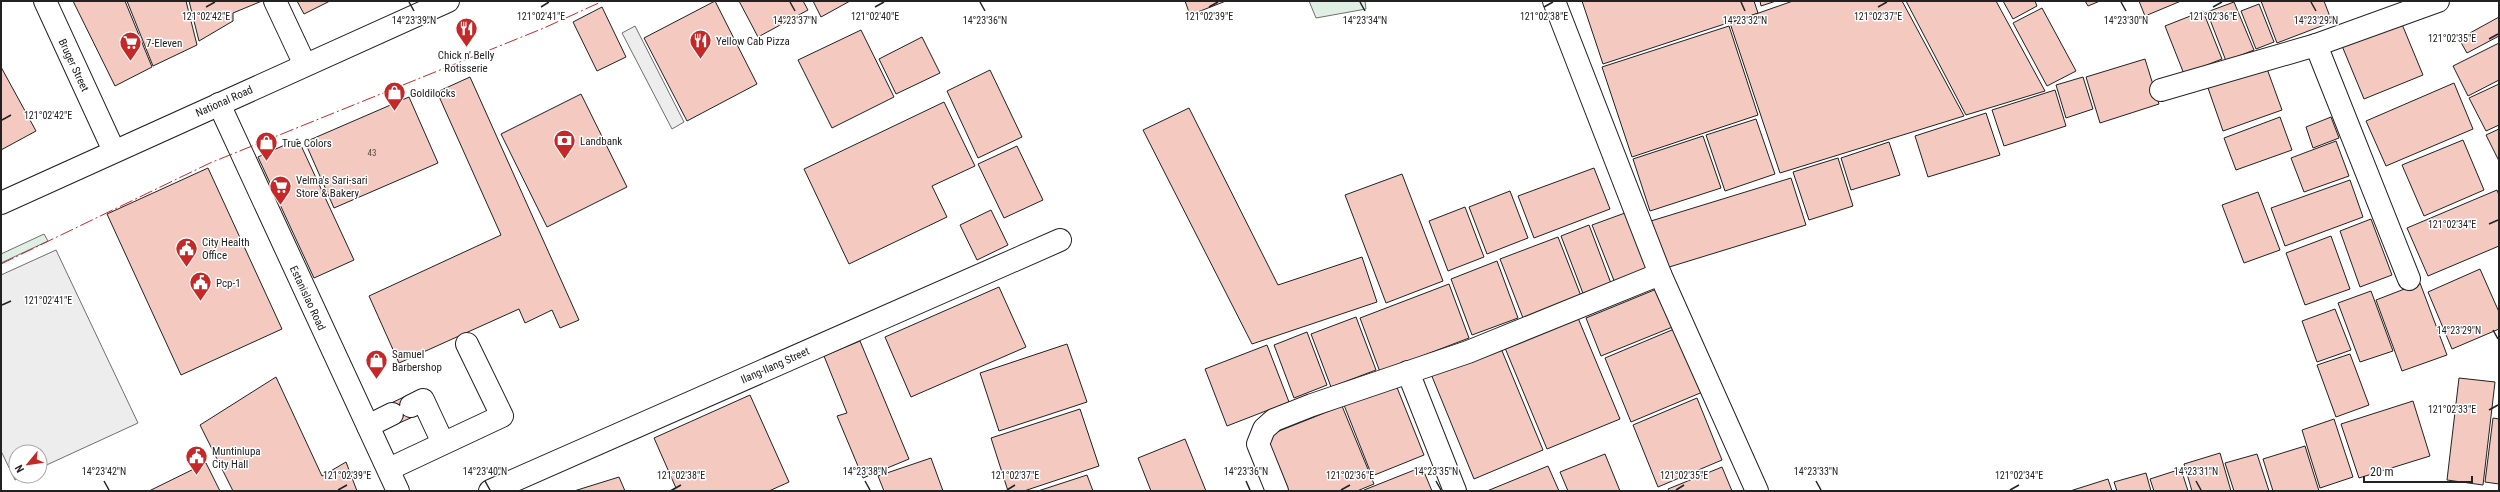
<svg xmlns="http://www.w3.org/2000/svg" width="2500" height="492" font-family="'Roboto Condensed',sans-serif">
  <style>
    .green { fill: #e0efe3; stroke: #6f6f6f }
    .parking { fill: #ededed; stroke: #6f6f6f }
    .building { fill: #f3c9c0; stroke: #222 }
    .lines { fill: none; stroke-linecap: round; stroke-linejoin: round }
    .minor-casing { stroke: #222; stroke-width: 24 }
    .highway-casing { stroke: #222; stroke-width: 24 }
    .minor { stroke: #fff; stroke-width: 22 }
    .highway { stroke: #fff; stroke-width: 22 }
    .power { stroke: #c62828; stroke-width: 1; stroke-dasharray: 14 3 2 3; stroke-linecap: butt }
    .ticks { fill: none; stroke: #222; stroke-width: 1.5 }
    .labels { text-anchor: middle; stroke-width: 3; stroke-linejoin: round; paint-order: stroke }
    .number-label { font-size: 9px; fill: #564c4a }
    .poi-label { font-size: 11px; fill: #222; stroke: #fff; text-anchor: start }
    .street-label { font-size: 11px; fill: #222; stroke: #fff }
    .ticks-label { font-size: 10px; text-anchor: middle; fill: #222; stroke: #fff; stroke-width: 3; stroke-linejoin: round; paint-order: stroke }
  </style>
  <rect width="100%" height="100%" fill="#fff"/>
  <!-- green -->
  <g class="green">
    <polygon points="1309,1 1365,1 1366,9 1316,18"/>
    <polygon points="44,234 48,241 1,263 1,254"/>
  </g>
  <!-- parking -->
  <g class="parking">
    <polygon points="635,26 684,122 672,129 622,33"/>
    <polygon points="56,250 138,423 40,468 40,452 16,452 16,476 23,476 15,480 1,451 1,275"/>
  </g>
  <!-- building -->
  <g class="building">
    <polygon points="73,1 125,1 152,67 115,86"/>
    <polygon points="127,1 186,1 197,45 153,66"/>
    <polygon points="189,1 262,1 233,13 233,21 199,41"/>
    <polygon points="297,1 330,1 304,14"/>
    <polygon points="715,1 757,84 687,121 644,38"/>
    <polygon points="739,1 803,1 808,10 758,37"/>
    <polygon points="813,1 850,1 821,17"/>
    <polygon points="1185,1 1226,1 1190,15"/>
    <polygon points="1582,1 1754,1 1758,13 1603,64"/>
    <polygon points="1760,1 1776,1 1761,6"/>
    <polygon points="1793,1 1902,1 1964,116 1780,173 1730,23"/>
    <polygon points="1906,1 1996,1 2045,91 1966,115"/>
    <polygon points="2003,1 2035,1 2037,6 2013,19"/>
    <polygon points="2085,1 2100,1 2088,6"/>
    <polygon points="2139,1 2181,1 2145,16"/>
    <polygon points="2261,1 2324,1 2332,22 2277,43"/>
    <polygon points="2234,2 2254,50 2226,61 2207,12"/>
    <polygon points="2259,4 2274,42 2256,49 2241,11"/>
    <polygon points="602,7 626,57 597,71 573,22"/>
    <polygon points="2042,8 2076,71 2047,86 2013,23"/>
    <polygon points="2203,11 2222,59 2184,74 2165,26"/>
    <polygon points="2399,17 2423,75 2364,99 2340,41"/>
    <polygon points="2499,17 2499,36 2467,53 2459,39"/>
    <polygon points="1729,26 1758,115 1632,157 1602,67"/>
    <polygon points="861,30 894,97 832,128 798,60"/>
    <polygon points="922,37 940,73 896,94 879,59"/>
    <polygon points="2499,43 2499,80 2468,96 2453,66"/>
    <polygon points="2145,59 2159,104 2100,123 2086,77"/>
    <polygon points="2266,66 2282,110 2223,131 2208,88"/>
    <polygon points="1,67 36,131 1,150"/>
    <polygon points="990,70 1022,137 978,158 947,91"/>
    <polygon points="470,77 579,320 560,328 552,310 525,323 519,309 399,363 369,296 501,235 437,92"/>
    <polygon points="2083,77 2093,109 2066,118 2056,85"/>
    <polygon points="2454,83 2473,129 2386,166 2366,121"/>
    <polygon points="2499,84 2499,125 2486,131 2469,98"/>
    <polygon points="2055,90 2066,126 2004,146 1992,110"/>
    <polygon points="581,94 627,187 547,227 501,134"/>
    <polygon points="409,97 438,163 334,208 305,142"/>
    <polygon points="944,102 975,166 932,186 947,217 849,264 804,169"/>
    <polygon points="1189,108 1278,285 1362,257 1377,302 1252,344 1143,130"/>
    <polygon points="1986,113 2000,155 1928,177 1915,136"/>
    <polygon points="2280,117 2292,150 2236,170 2224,138"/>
    <polygon points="2331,117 2339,138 2313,148 2306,127"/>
    <polygon points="1756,119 1775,174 1725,191 1706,135"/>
    <polygon points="2499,129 2499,161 2486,135"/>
    <polygon points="1703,136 1721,188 1650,211 1633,159"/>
    <polygon points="298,139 354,260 314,278 258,157"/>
    <polygon points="2463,140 2484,190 2424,216 2402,165"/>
    <polygon points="2336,141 2349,176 2304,192 2291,158"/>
    <polygon points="1889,142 1900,175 1851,190 1841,158"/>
    <polygon points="1017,146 1043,200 1004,218 978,164"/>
    <polygon points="1838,158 1853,206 1809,220 1793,172"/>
    <polygon points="208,168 282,329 181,375 107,214"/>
    <polygon points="1594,168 1610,209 1534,238 1518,196"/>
    <polygon points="1402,174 1443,281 1386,303 1345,195"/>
    <polygon points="1791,178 1806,225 1666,268 1651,221"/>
    <polygon points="2350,180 2363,217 2285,246 2271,208"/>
    <polygon points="2497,190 2499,195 2499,246 2428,276 2407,228"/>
    <polygon points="1510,191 1528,238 1487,254 1469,207"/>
    <polygon points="2258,192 2280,250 2244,263 2222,205"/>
    <polygon points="1465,207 1484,257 1448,271 1429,221"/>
    <polygon points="991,210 1008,245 977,260 960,225"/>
    <polygon points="1625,213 1648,271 1615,283 1592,225"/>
    <polygon points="2371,219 2392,275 2360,287 2340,231"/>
    <polygon points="1589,225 1612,286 1584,296 1561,236"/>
    <polygon points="2331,236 2350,289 2305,305 2286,253"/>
    <polygon points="1558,237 1581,296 1523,318 1500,259"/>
    <polygon points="1497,261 1518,318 1472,335 1451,279"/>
    <polygon points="2480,269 2499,312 2499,329 2452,349 2428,292"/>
    <polygon points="2420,283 2447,355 2402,371 2376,300"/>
    <polygon points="1449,284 1469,338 1380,372 1360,318"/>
    <polygon points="999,287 1026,347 911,397 885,337"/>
    <polygon points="1659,288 1675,326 1601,356 1586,318"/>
    <polygon points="2371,291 2393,351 2360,362 2338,303"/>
    <polygon points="2335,309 2351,350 2317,362 2302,321"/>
    <polygon points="1356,317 1376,370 1331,387 1311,334"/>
    <polygon points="1578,318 1620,419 1547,449 1505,348"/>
    <polygon points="1679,327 1705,391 1631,422 1605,358"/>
    <polygon points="1307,332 1327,385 1294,398 1274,345"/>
    <polygon points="860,341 909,459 863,478 837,416 847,413 824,356"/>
    <polygon points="1067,344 1087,402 999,431 980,373"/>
    <polygon points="1267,345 1289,402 1227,426 1205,369"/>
    <polygon points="1500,346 1543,450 1474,479 1431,374"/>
    <polygon points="2350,354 2369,405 2336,417 2317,365"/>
    <polygon points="276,377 322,476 346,462 357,491 233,491 200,425"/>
    <polygon points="2459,378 2495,382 2483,485 2447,480"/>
    <polygon points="1396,385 1424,455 1372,476 1344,405"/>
    <polygon points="750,395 789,482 769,491 669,491 676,488 654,438"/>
    <polygon points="406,396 415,416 397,424 387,405"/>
    <polygon points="1697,398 1722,460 1658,487 1633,425"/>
    <polygon points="2413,401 2430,456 2359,478 2341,424"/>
    <polygon points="1342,406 1374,484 1357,491 1286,491 1264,437"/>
    <polygon points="1080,409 1099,466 1024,491 1008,491 991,438"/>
    <polygon points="2493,418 2499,419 2499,484 2485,482"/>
    <polygon points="2334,419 2353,477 2320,488 2302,430"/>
    <polygon points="1185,439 1206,491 1151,491 1138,458"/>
    <polygon points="2305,446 2319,491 2273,491 2263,459"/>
    <polygon points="2220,453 2231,491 2192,491 2184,464"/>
    <polygon points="1605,454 1620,491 1568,491 1560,472"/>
    <polygon points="2257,454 2269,491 2234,491 2225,463"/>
    <polygon points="931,458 943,491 884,491 878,476"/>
    <polygon points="206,463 220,491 149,491"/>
    <polygon points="1548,466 1559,491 1487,491"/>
    <polygon points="1422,467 1432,491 1365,491 1364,490"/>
    <polygon points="1722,467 1732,491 1669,491 1668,489"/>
    <polygon points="2181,469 2188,491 2154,491 2150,479"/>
    <polygon points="2146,473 2151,491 2117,491 2114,482"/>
    <polygon points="1087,475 1093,491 1038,491"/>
    <polygon points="619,477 625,491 574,491"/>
    <polygon points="2108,479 2112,491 2070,491"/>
  </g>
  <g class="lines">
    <defs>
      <g id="minor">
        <polyline points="45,1 114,151"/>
        <polyline points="275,1 305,65"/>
        <polyline points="1554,1 1660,274 1757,491"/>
        <polyline points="2316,45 2409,279"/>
        <polyline points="2161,90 2316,45 2438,1"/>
        <polyline points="219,104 398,491"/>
        <polyline points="1408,372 1455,491"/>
        <polyline points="411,406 423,400 443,443"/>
        <polyline points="368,426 392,414"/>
        <polyline points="389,469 502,416 467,344"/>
        <polyline points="490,491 1060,240"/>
        <polyline points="1277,491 1258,444 1264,429 1274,420 1312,405 1468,352 1660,274"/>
      </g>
      <polyline id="highway" points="1,203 448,1"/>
    </defs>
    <!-- minor casing -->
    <use href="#minor" class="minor-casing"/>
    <!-- highway casing -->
    <use href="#highway" class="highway-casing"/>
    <!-- minor -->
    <use href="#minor" class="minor"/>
    <!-- highway -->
    <use href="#highway" class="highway"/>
    <!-- power -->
    <polyline class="power" points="1,264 210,163 544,28 603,1"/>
  </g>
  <!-- ticks -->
  <path class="ticks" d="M 409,2 L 414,11M 790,2 L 795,11M 980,2 L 985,11M 1360,2 L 1365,11M 1741,2 L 1745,11M 2121,2 L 2126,11M 2311,2 L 2316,11M 206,7 L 215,2M 541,7 L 549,2M 875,7 L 884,2M 1209,7 L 1218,2M 1544,7 L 1553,2M 1878,7 L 1887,2M 2213,7 L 2222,2M 2489,39 L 2498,34M 2,120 L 11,115M 2489,224 L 2498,220M 2,305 L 11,301M 2493,330 L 2498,339M 2489,410 L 2498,405M 104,481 L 109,490M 485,481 L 490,490M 865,481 L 870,490M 1246,481 L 1250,490M 1436,481 L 1441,490M 1816,481 L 1821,490M 2196,481 L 2201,490M 338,490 L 347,485M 672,490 L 681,485M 1007,490 L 1015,485M 1341,490 L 1350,485M 1676,490 L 1684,485M 2010,490 L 2019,485"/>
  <!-- icons -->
  <defs>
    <symbol id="restaurant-pin" viewBox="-11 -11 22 30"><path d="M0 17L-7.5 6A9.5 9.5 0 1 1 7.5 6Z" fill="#c62828" stroke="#fff"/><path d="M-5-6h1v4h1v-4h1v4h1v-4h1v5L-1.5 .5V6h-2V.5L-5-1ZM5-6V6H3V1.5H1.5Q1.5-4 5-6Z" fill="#fff"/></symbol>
    <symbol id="supermarket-pin" viewBox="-11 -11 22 30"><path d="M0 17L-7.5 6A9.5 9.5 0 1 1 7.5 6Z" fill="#c62828" stroke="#fff"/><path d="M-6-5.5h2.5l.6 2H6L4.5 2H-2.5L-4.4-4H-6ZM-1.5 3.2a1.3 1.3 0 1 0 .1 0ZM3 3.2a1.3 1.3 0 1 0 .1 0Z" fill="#fff"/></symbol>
    <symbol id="shop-pin" viewBox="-11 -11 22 30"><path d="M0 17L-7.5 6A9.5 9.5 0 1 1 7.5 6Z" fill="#c62828" stroke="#fff"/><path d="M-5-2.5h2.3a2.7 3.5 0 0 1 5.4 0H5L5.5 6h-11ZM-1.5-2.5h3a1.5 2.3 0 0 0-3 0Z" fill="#fff"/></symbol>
    <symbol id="bank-pin" viewBox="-11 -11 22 30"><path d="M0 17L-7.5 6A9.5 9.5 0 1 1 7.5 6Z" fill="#c62828" stroke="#fff"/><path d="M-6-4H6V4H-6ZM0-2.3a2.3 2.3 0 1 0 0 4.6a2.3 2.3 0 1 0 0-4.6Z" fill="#fff"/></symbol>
    <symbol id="civic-pin" viewBox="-11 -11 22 30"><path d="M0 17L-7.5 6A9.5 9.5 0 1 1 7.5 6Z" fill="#c62828" stroke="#fff"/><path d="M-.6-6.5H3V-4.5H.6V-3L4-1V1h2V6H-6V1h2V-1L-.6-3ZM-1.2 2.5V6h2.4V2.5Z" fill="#fff"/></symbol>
  </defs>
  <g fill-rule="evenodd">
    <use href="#restaurant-pin" x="454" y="16" width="25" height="34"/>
    <use href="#restaurant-pin" x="688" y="28" width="25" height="34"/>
    <use href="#supermarket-pin" x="118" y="30" width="25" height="34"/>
    <use href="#shop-pin" x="382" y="80" width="25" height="34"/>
    <use href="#bank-pin" x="552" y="128" width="25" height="34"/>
    <use href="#shop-pin" x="254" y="130" width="25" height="34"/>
    <use href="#supermarket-pin" x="268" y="174" width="25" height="34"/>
    <use href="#civic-pin" x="174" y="236" width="25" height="34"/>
    <use href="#civic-pin" x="188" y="270" width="25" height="34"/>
    <use href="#shop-pin" x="364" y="348" width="25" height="34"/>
    <use href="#civic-pin" x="184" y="444" width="25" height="34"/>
  </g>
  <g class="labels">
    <!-- number labels -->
    <g class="number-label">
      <text x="372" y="156">43</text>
    </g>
    <!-- poi labels -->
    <g class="poi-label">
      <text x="716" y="45">Yellow Cab Pizza</text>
      <text x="146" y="47">7-Eleven</text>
      <text x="466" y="59" text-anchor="middle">Chick n' Belly<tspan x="466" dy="13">Rotisserie</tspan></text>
      <text x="410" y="97">Goldilocks</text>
      <text x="580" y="145">Landbank</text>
      <text x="282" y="147">True Colors</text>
      <text x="296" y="184">Velma's Sari-sari<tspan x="296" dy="13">Store &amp; Bakery</tspan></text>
      <text x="202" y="246">City Health<tspan x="202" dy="13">Office</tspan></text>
      <text x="216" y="287">Pcp-1</text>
      <text x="392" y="358">Samuel<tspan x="392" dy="13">Barbershop</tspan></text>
      <text x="212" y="455">Muntinlupa<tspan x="212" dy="13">City Hall</tspan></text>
    </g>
    <!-- street labels -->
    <g class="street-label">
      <text transform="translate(74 65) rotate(65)" y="4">Bruger Street</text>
      <text transform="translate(224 101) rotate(-24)" y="4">National Road</text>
      <text transform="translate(308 298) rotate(65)" y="4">Estanislao Road</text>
      <text transform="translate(775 365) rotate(-24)" y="4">Ilang-Ilang Street</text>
    </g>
  </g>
  <g class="ticks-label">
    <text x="206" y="20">121°02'42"E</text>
    <text x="875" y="20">121°02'40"E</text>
    <text x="1209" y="20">121°02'39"E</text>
    <text x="1544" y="20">121°02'38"E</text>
    <text x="1878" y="20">121°02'37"E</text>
    <text x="2213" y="20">121°02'36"E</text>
    <text x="541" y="20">121°02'41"E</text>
    <text x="414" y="24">14°23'39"N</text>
    <text x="795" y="24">14°23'37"N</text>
    <text x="985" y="24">14°23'36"N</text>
    <text x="1365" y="24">14°23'34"N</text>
    <text x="1745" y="24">14°23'32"N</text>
    <text x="2126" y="24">14°23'30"N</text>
    <text x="2316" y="24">14°23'29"N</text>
    <text x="2452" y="42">121°02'35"E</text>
    <text x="48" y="119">121°02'42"E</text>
    <text x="2452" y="228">121°02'34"E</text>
    <text x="48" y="304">121°02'41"E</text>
    <text x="2459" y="334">14°23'29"N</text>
    <text x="2452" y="413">121°02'33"E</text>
    <text x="104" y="475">14°23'42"N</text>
    <text x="485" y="475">14°23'40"N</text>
    <text x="865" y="475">14°23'38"N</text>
    <text x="1246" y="475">14°23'36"N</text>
    <text x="1436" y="475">14°23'35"N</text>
    <text x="1816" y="475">14°23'33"N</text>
    <text x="2196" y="475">14°23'31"N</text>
    <text x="347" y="479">121°02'39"E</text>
    <text x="681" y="479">121°02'38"E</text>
    <text x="1015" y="479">121°02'37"E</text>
    <text x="1350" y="479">121°02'36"E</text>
    <text x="1684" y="479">121°02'35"E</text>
    <text x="2019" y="479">121°02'34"E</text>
  </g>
  <!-- border -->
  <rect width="2500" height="492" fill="none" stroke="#222222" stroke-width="4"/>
  <!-- north arrow -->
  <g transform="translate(28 464) rotate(241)"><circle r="19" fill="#ffffff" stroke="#a7a7a7"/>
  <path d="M0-3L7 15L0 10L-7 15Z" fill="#c62828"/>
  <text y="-6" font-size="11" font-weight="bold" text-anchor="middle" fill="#222222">N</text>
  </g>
  <!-- scale -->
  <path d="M2364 476v6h108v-6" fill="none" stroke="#222222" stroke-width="2"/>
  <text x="2370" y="476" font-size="12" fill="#222222" stroke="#ffffff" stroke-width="3" paint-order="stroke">20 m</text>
</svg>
